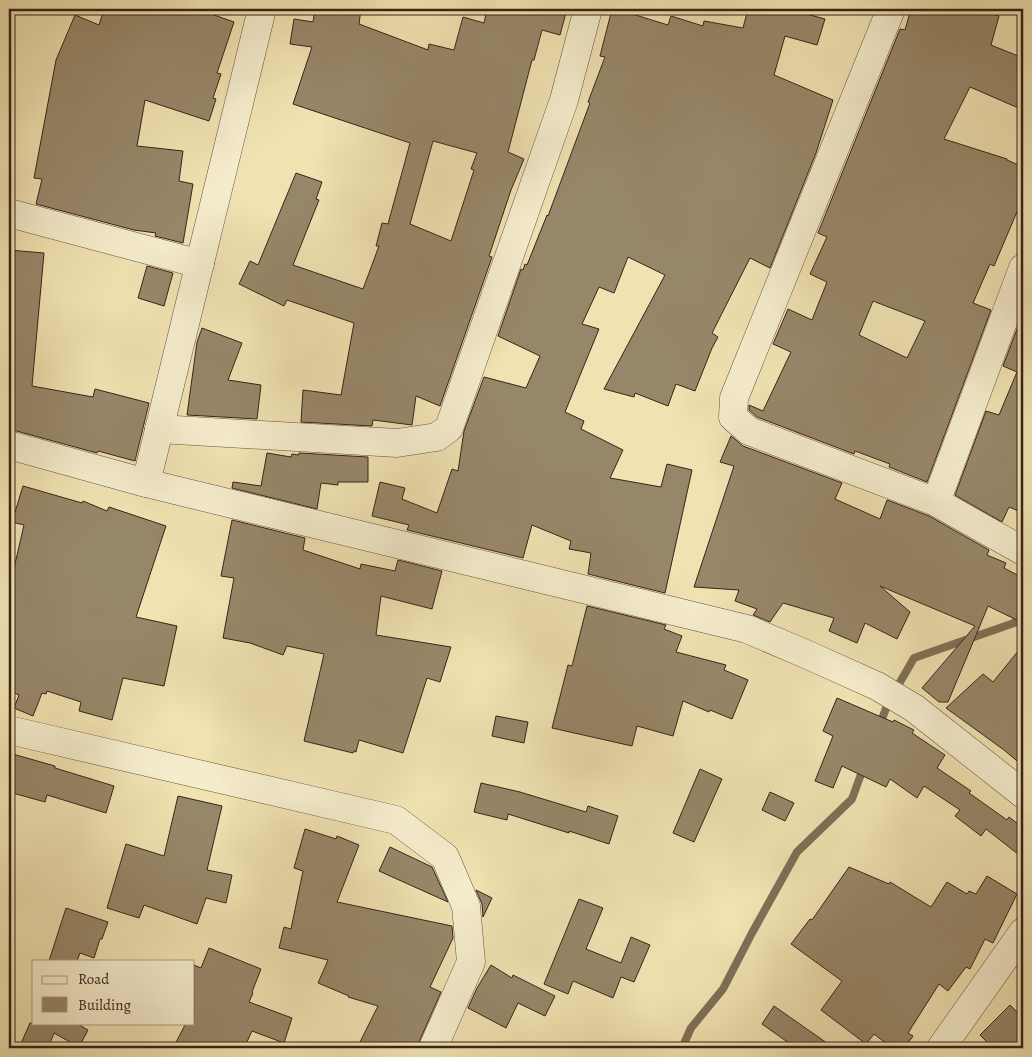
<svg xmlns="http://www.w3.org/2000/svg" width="1032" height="1057" font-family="Alegreya,serif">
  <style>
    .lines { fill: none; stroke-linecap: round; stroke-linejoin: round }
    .stream { stroke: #806f56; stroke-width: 8 }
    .building { fill: #978769; stroke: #36241b; fill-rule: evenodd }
    .minor-casing { stroke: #645440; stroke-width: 29 }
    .minor { stroke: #f5eccc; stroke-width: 28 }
  </style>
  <rect width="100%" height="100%" fill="#f0e2b1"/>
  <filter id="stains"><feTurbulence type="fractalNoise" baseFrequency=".004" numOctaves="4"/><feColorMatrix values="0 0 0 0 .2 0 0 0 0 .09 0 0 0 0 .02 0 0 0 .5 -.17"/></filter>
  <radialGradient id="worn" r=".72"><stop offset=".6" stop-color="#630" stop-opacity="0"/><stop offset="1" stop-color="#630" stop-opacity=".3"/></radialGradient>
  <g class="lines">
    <!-- stream -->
    <g class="stream">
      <polyline points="879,727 888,703 914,658 1014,623 1023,613"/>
      <polyline points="682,1048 691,1028 723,989 752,933 797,852 852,799 864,766"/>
    </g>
  </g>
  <!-- building -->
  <g class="building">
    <polygon points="104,9 197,9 234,22 217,73 221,74 213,98 216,99 209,121 145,100 137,146 183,151 179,181 193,184 183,243 155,236 156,233 134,230 36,204 42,179 34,178 56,60 75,15 99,25"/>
    <path d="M 315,9 L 361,9 L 359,24 L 428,50 L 429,44 L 454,50 L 463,17 L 484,23 L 487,9 L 567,9 L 560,35 L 542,30 L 534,60 L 532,60 L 508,152 L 524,159 L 511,190 L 489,256 L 492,257 L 440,406 L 416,396 L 412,425 L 373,420 L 372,426 L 301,422 L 303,390 L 341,395 L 354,323 L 287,300 L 284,306 L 239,284 L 250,261 L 258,265 L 296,173 L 322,182 L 316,199 L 319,200 L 293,265 L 363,289 L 379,246 L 376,246 L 382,223 L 388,224 L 410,143 L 293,104 L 312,47 L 290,44 L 294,19 L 313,22 ZM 433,141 L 477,153 L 471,169 L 474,170 L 451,241 L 410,224 Z"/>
    <polygon points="612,9 616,9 668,25 671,16 703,26 704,21 743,28 748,9 788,9 825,19 817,45 785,36 774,75 833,100 816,153 770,268 750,258 712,333 718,337 712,348 695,391 676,384 668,406 635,393 634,397 604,389 665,275 628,257 614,293 599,287 582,324 599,329 565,412 584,421 581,429 623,450 610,478 661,487 667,464 692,470 665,593 588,574 591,553 569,549 571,541 532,525 523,558 407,530 409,525 372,516 380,482 405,488 402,499 437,513 452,469 458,471 464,431 484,377 526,388 540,356 498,336 521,269 523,270 525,264 527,265 547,215 548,216 590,103 588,102 605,57 600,56"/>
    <path d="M 911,9 L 972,9 L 999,16 L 991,45 L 1023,58 L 1023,110 L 970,87 L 944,139 L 1007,159 L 1007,160 L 1023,167 L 1023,209 L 1019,207 L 994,266 L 990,264 L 973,303 L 991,310 L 927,482 L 889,467 L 890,464 L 855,451 L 854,454 L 757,417 L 749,410 L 749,405 L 763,411 L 791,352 L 773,344 L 788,309 L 812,320 L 827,282 L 810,274 L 827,237 L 818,233 L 900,29 L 905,30 ZM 873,301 L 925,321 L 907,358 L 859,335 Z"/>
    <polygon points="9,250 44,253 32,386 93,397 95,389 149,403 135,461 98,451 97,453 13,430 9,430"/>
    <polygon points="147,266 173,273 164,306 138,298"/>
    <polygon points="1020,321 1023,323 1023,513 1009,507 1002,522 955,495 986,411 999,415 1017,372 1003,366"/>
    <polygon points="202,328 242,343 228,380 261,385 257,419 187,415 197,342"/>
    <polygon points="731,436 743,446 842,483 835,499 880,519 887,500 929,516 989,550 987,555 1006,563 1004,568 1023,578 1023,623 988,606 979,628 978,627 979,628 948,702 939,702 922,688 975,626 880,586 910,612 897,639 865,623 857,643 829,631 834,618 783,603 770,622 753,615 757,609 735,601 739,590 694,587 734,466 720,462"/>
    <polygon points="267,453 291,457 292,454 299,455 299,453 368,457 368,482 338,482 338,485 321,483 317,509 232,488 233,482 261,486"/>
    <polygon points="23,486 82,503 83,501 107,511 109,507 166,526 136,617 177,626 164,686 123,678 112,720 79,711 81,702 47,691 46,694 42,693 33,716 14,708 19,695 9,691 9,590 24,525 12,522"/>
    <polygon points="232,520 305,538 303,550 360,569 361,564 395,571 398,560 442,571 432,609 381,596 376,635 451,647 440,682 427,678 403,753 359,740 356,752 354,751 353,753 304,741 324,654 287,646 283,655 250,643 223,638 234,578 221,576"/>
    <polygon points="587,606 666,625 664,629 682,636 676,652 726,665 724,670 748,680 732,719 710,710 709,712 683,701 673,736 637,726 632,746 552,728 568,665 572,666"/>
    <polygon points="1023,645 1023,766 1004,750 946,708 983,674 993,682"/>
    <polygon points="837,698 893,722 894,720 914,730 912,733 945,755 937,768 971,791 969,793 1007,820 1009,817 1023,828 1023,858 986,829 981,836 955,816 960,810 924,786 917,798 890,779 886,787 842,766 833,788 815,781 833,736 823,731"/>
    <polygon points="496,716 528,722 524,743 492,736"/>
    <polygon points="9,753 55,766 55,768 114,786 106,813 47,795 45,802 9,792"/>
    <polygon points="700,769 722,779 694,842 673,833"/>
    <polygon points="481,783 520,792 586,812 588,806 618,816 609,844 569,831 569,833 508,814 507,820 474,812"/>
    <polygon points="770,792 794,803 785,821 762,810"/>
    <polygon points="178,796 222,806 207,870 232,875 226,903 206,898 197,924 144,905 139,918 107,908 126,844 164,856"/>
    <polygon points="305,829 336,839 337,836 359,845 337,902 452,926 453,938 430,987 441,992 419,1042 418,1048 357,1048 378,1006 348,997 349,996 318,983 328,960 279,948 284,927 291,929 303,871 294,868"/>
    <polygon points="390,847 432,867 448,902 379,871"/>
    <polygon points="849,867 889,884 890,882 931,907 947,882 967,894 969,891 976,894 987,876 1017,894 993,943 985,939 970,969 966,967 948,991 939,984 908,1033 913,1036 904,1048 892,1048 874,1034 866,1044 821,1010 842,981 791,944 810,919 812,920"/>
    <polygon points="476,890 492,898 483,917 482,904"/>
    <polygon points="579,899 603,908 586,949 621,963 631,937 650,945 634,982 621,977 613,998 573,981 568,994 544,984"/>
    <polygon points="66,908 108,922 102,939 100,939 94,958 80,953 77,961 49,961"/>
    <polygon points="209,948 261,969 252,992 253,993 249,1002 292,1018 284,1043 252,1031 244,1048 173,1048 186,1023 194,1023 194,965 201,968"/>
    <polygon points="491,965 512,978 513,975 555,996 545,1016 518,1003 506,1028 468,1008 477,988"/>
    <polygon points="1010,1005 1023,1018 1023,1048 993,1048 980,1035"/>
    <polygon points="774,1006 834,1048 796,1048 762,1024"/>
    <polygon points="30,1023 76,1023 88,1030 79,1047 54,1033 48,1048 19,1048"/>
  </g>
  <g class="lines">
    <defs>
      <g id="minor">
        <polyline points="891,9 734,398 733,417 749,431 936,502 1023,551"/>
        <polyline points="9,213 200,264"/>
        <polyline points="159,429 397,443 437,437 449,428 564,100 588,9"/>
        <polyline points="9,445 146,483 747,629 808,655 877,686 914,708 1023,794"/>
        <polyline points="146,483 262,9"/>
        <polyline points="936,502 1023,268"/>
        <polyline points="9,730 396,820 445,857 466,906 471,962 433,1048"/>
        <polyline points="941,1048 1023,932"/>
      </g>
    </defs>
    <!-- minor casing -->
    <use href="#minor" class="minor-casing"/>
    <!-- minor -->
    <use href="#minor" class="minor"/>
  </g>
  <!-- margin -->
  <rect width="1032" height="1057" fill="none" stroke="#f0e2b1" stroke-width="30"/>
  <rect x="10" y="10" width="1012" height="1037" fill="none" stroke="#36241b" stroke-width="2.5"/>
  <rect x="15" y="15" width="1002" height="1027" fill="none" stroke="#36241b"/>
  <!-- legend -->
  <rect x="32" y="960" width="162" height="65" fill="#f5eccc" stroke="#a99c85"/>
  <rect x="42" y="976" width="25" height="8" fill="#f5eccc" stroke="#a99c85"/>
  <text x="78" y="984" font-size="15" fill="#36241b">Road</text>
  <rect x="42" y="997" width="25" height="15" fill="#978769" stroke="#a99c85"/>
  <text x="78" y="1010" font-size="15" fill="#36241b">Building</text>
  <rect width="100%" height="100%" filter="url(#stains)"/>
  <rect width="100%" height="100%" fill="url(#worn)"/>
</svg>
